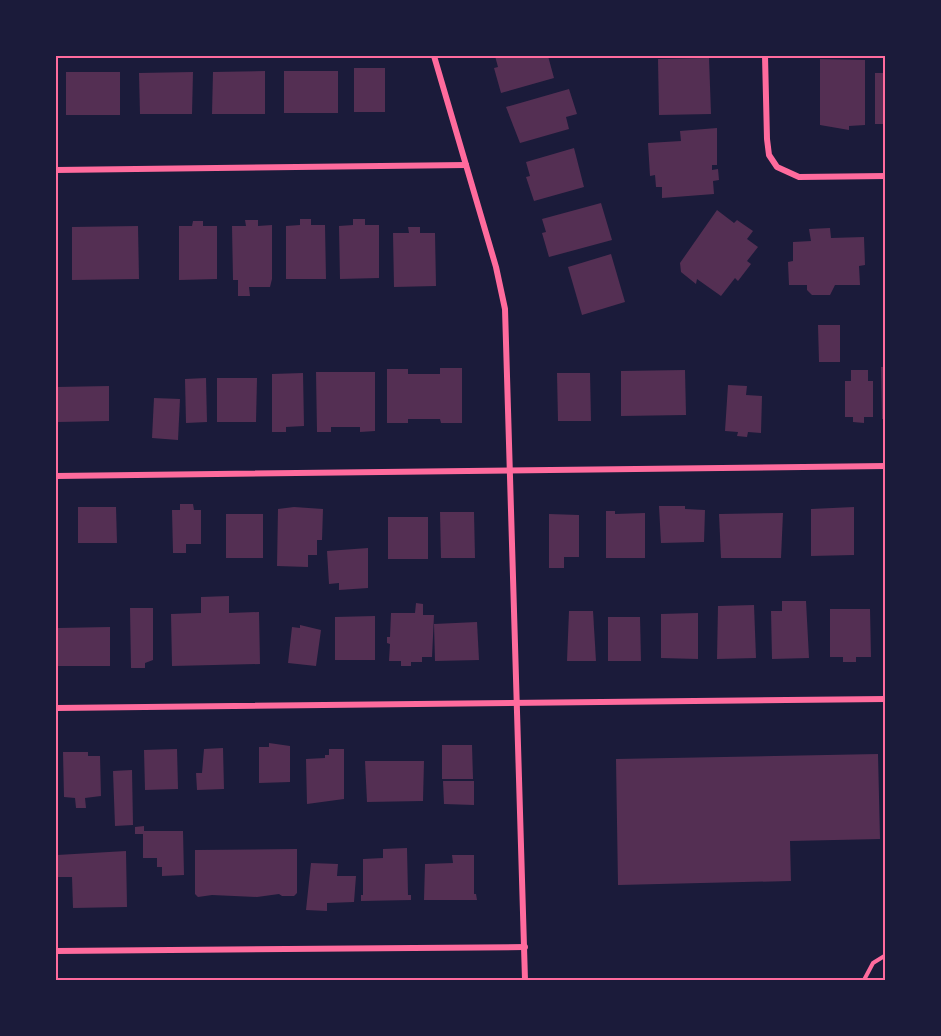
<svg xmlns="http://www.w3.org/2000/svg" width="941" height="1036" font-family="Bitter,serif">
  <style>
    .building { fill: #542f53 }
    .lines { fill: none; stroke-linecap: round; stroke-linejoin: round }
    .path { stroke: #ff6b9d; stroke-width: 4 }
    .minor { stroke: #ff6b9d; stroke-width: 6 }
    .neatline { fill: none; stroke: #ff6b9d; stroke-width: 2 }
  </style>
  <rect width="100%" height="100%" fill="#1b1b3a"/>
  <!-- building -->
  <g class="building">
    <polygon points="495,56 548,56 554,78 501,93 494,68 498,67"/>
    <polygon points="709,58 711,114 659,115 658,59"/>
    <polygon points="820,59 865,60 865,125 849,126 849,130 820,125"/>
    <rect x="354" y="68" width="31" height="44"/>
    <polygon points="265,71 265,114 212,114 213,72"/>
    <rect x="284" y="71" width="54" height="42"/>
    <rect x="66" y="72" width="54" height="43"/>
    <polygon points="193,72 192,114 140,114 139,73"/>
    <rect x="875" y="73" width="11" height="51"/>
    <polygon points="569,89 577,114 566,117 569,129 520,143 506,107"/>
    <polygon points="717,128 717,165 712,165 712,170 718,169 719,180 713,181 714,194 662,198 662,187 656,187 655,175 650,176 648,143 681,141 680,131"/>
    <polygon points="574,148 584,187 534,201 526,177 530,176 526,162"/>
    <polygon points="601,203 612,240 549,257 542,233 546,232 542,219"/>
    <polygon points="717,210 734,223 737,220 753,231 747,239 758,247 747,261 751,264 738,281 735,278 721,296 697,279 696,284 681,272 680,263"/>
    <polygon points="300,219 311,219 311,225 325,225 326,279 286,279 286,226 300,225"/>
    <polygon points="353,219 365,219 365,225 379,225 379,278 340,279 339,226 353,225"/>
    <polygon points="245,220 258,220 258,226 272,225 272,279 270,287 249,287 250,296 238,296 238,280 233,280 232,226 246,226"/>
    <polygon points="193,221 203,221 203,226 217,226 217,279 179,280 179,226 192,226"/>
    <polygon points="138,226 139,279 72,280 72,227"/>
    <polygon points="408,227 420,227 420,233 435,233 436,286 394,287 393,233 409,233"/>
    <polygon points="830,228 831,238 864,237 865,265 859,266 860,285 835,285 830,295 812,295 807,290 807,285 789,285 788,262 793,261 793,242 811,241 809,229"/>
    <polygon points="611,254 625,302 582,315 568,267"/>
    <polygon points="818,325 840,325 840,362 819,362"/>
    <polygon points="881,367 886,367 886,419 882,419"/>
    <polygon points="440,368 462,368 462,423 441,423 440,419 408,419 408,423 387,423 387,369 408,369 408,374 440,374"/>
    <polygon points="685,370 686,415 621,416 621,371"/>
    <polygon points="851,370 868,370 868,381 873,381 873,417 864,417 864,423 853,422 853,417 845,417 845,381 851,381"/>
    <polygon points="316,372 375,372 375,431 360,432 360,427 331,427 331,432 317,432"/>
    <polygon points="303,373 304,426 286,427 286,432 272,432 272,374"/>
    <polygon points="557,373 590,373 591,421 558,421"/>
    <polygon points="206,378 207,422 186,423 185,379"/>
    <polygon points="217,378 257,378 256,422 217,422"/>
    <polygon points="728,385 747,386 746,395 762,396 761,433 748,432 747,437 737,436 738,432 725,431"/>
    <polygon points="109,386 109,421 58,422 57,387"/>
    <polygon points="154,398 180,399 178,440 152,438"/>
    <polygon points="180,504 193,504 194,510 201,510 201,544 186,544 186,553 173,553 172,510 180,510"/>
    <polygon points="659,506 685,506 685,509 705,510 704,542 661,543"/>
    <polygon points="78,507 116,507 117,543 78,543"/>
    <polygon points="294,507 323,509 322,540 317,540 317,555 308,555 308,567 277,566 278,509"/>
    <polygon points="854,507 854,555 811,556 811,509"/>
    <polygon points="606,511 615,511 615,514 645,513 645,558 606,558"/>
    <polygon points="440,512 474,512 475,558 441,558"/>
    <polygon points="783,513 781,558 721,558 719,514"/>
    <rect x="226" y="514" width="37" height="44"/>
    <polygon points="549,514 579,515 579,557 564,557 564,568 549,568"/>
    <rect x="388" y="517" width="40" height="42"/>
    <polygon points="368,548 368,588 339,590 339,583 329,584 327,551"/>
    <polygon points="229,596 229,613 259,612 260,664 172,666 171,614 201,613 201,597"/>
    <polygon points="782,601 806,601 809,658 772,659 771,611 782,611"/>
    <polygon points="416,603 423,604 423,615 434,615 432,657 422,657 422,662 411,662 411,666 401,666 401,661 389,661 390,644 387,643 387,637 390,637 391,613 415,613"/>
    <polygon points="754,605 756,658 717,659 718,606"/>
    <polygon points="130,608 153,608 153,660 145,663 145,668 131,668"/>
    <polygon points="830,609 870,609 871,657 856,657 856,662 843,662 843,657 830,657"/>
    <polygon points="569,611 593,611 596,661 567,661"/>
    <polygon points="698,613 698,659 661,658 661,614"/>
    <polygon points="375,616 375,660 335,660 335,617"/>
    <polygon points="608,617 640,617 641,661 608,661"/>
    <polygon points="477,622 479,660 435,661 434,624"/>
    <polygon points="300,625 321,630 316,666 288,663 292,627 300,628"/>
    <polygon points="110,627 110,666 58,666 58,628"/>
    <polygon points="269,743 290,746 290,782 259,783 259,747 269,747"/>
    <polygon points="442,745 472,745 473,779 442,779"/>
    <polygon points="223,748 224,789 197,790 196,773 202,773 204,749"/>
    <polygon points="177,749 178,789 145,790 144,750"/>
    <polygon points="329,749 344,749 344,799 307,804 306,759 325,758 325,755 329,755"/>
    <polygon points="63,752 88,752 88,756 100,756 101,796 85,798 86,808 76,808 75,798 64,797"/>
    <polygon points="878,754 880,839 790,841 791,881 618,885 616,759"/>
    <polygon points="365,761 424,761 423,801 367,802"/>
    <polygon points="132,770 133,825 115,826 113,771"/>
    <polygon points="443,781 474,781 474,805 444,804"/>
    <polygon points="144,826 144,831 183,831 184,875 162,876 162,867 157,867 157,858 143,858 143,834 135,834 135,827"/>
    <polygon points="407,848 408,895 411,895 411,900 361,901 361,895 363,895 363,859 383,858 383,849"/>
    <polygon points="297,849 297,893 294,896 282,896 279,894 257,897 212,895 198,897 195,894 195,850"/>
    <polygon points="126,851 127,907 73,908 72,877 57,877 57,855"/>
    <polygon points="452,855 474,855 474,894 476,894 477,900 424,900 425,864 453,863"/>
    <polygon points="311,863 338,864 337,876 356,876 354,902 327,903 327,911 306,910"/>
  </g>
  <g class="lines">
    <!-- path -->
    <polyline class="path" points="864,980 873,963 886,955"/>
    <!-- minor -->
    <g class="minor">
      <polyline points="434,56 496,267 505,309 525,980"/>
      <polyline points="765,56 767,139 769,155 777,167 799,177 886,176"/>
      <polyline points="56,170 466,165"/>
      <polyline points="56,476 886,466"/>
      <polyline points="56,708 886,699"/>
      <polyline points="56,951 525,947"/>
    </g>
  </g>
  <!-- border -->
  <rect width="941" height="1036" fill="none" stroke="#1b1b3a" stroke-width="114"/>
  <rect x="57" y="57" width="827" height="922" class="neatline"/>
</svg>
